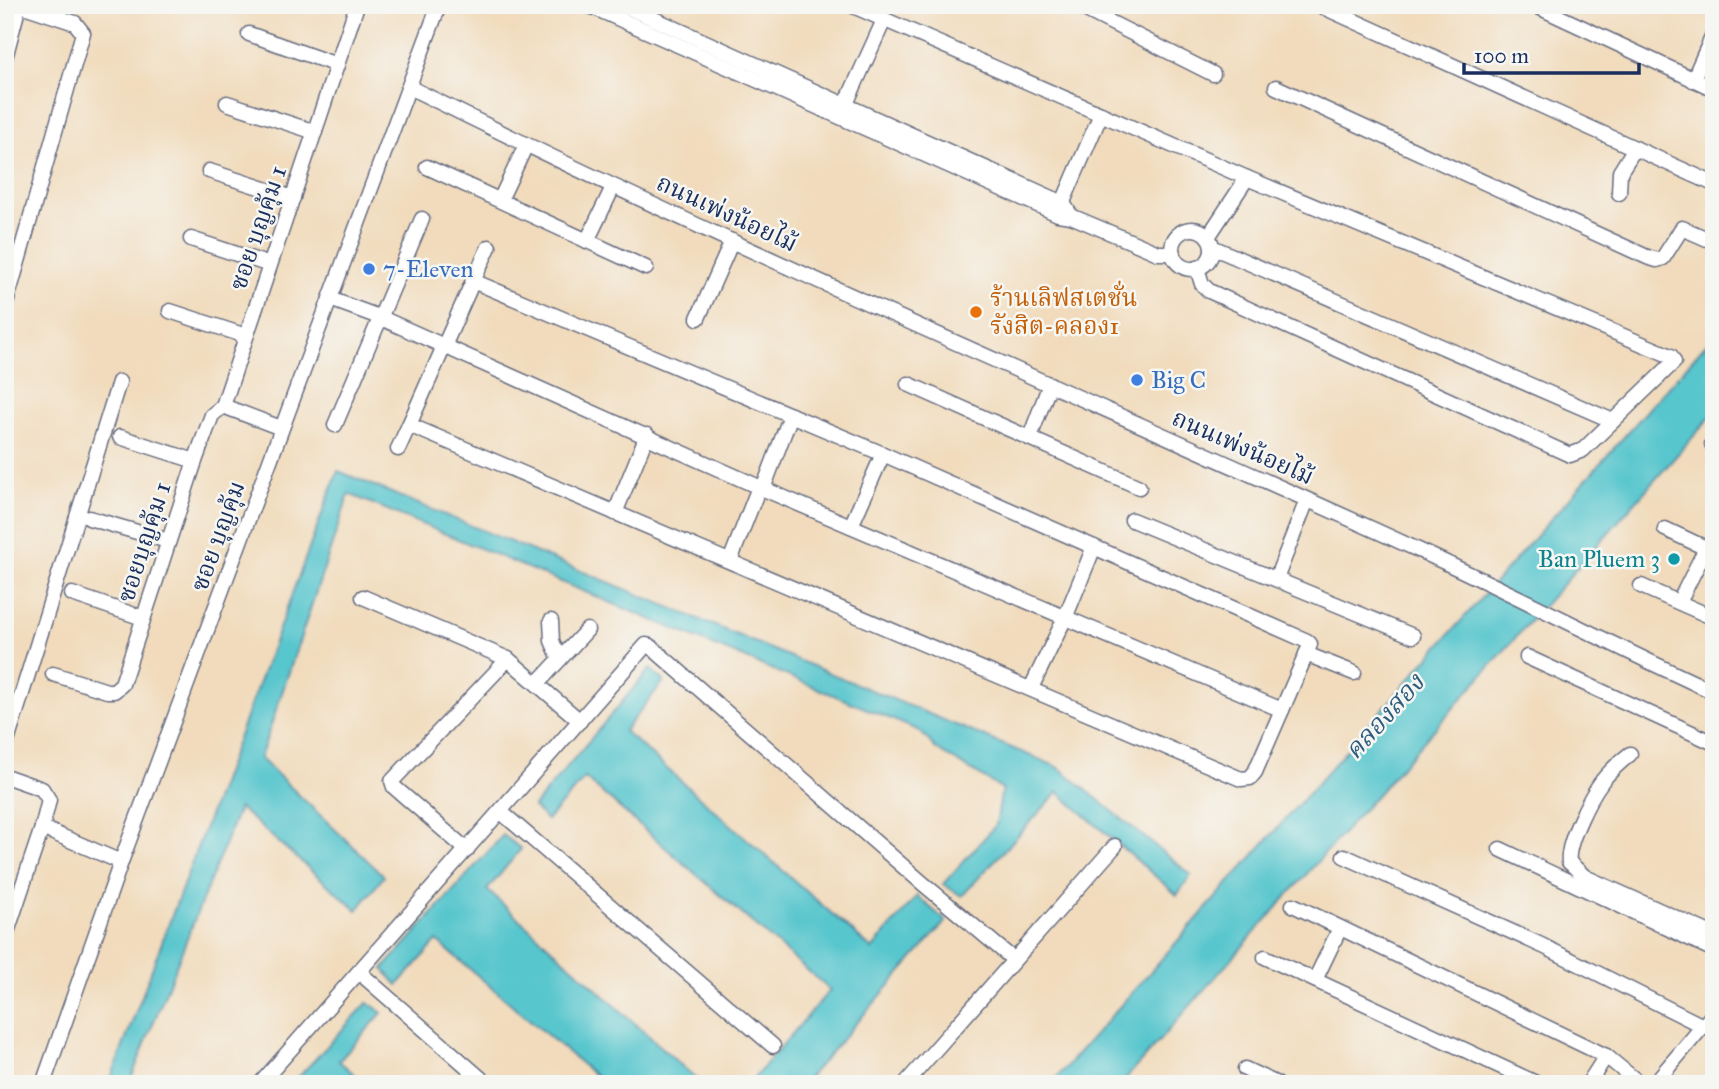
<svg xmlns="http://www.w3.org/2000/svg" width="1719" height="1089" font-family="'IM FELL Great Primer','Noto Serif Thai',serif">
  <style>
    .water { fill: #58c6cd; stroke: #3a7a96; stroke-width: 2 }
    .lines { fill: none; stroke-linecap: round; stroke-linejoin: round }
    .minor-casing { stroke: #666b7f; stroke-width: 17 }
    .minor { stroke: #fff; stroke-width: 14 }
    .shop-dot { fill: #3f7fe0; stroke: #f6f6f2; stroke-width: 2.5 }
    .food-dot { fill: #e8710a; stroke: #f6f6f2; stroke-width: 2.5 }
    .culture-dot { fill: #0f9aa8; stroke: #f6f6f2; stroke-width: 2.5 }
    .labels { text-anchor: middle; stroke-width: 5; stroke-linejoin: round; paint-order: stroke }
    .street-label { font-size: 24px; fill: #1b2f5e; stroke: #f6f6f2 }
    .shop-label { font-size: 24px; fill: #366cbe; stroke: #f6f6f2; text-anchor: start }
    .food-label { font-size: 24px; fill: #c56008; stroke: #f6f6f2; text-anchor: start }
    .culture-label { font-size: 24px; fill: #0d838f; stroke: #f6f6f2; text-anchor: end }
    .water-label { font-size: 26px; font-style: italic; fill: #2d5c7f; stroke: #f6f6f2 }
  </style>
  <rect width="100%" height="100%" fill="#f6f6f2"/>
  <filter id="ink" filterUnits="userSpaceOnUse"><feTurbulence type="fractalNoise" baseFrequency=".0143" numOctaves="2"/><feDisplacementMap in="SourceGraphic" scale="14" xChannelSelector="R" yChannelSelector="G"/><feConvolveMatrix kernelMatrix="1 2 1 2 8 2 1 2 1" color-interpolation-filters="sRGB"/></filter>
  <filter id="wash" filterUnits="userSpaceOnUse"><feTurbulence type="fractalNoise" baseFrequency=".00686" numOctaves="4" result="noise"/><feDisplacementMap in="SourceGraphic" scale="28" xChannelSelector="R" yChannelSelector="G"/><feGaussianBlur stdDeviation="1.57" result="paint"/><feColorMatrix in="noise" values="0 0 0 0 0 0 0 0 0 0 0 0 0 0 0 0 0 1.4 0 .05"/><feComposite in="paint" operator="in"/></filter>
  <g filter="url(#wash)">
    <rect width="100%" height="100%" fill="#f1dbbc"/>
    <!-- water -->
    <g class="water">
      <polygon points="1714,335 1714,413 1121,1084 1051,1084"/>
      <polygon points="338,471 1058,767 1191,875 1177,895 1058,792 962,896 943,884 996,825 1002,789 936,749 920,731 349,494 260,758 384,876 357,910 239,808 129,1084 109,1084"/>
      <polygon points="650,669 664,681 624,731 872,949 917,896 946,921 803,1084 749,1084 830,990 585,778 547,820 533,807"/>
      <polygon points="503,835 521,849 487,890 702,1084 605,1084 437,941 398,985 383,969"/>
      <polygon points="368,1002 382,1013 339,1061 366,1084 292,1084"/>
    </g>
  </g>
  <g filter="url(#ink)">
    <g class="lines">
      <defs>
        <g id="minor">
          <polyline points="588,5 1058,214 1071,216 1158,253 1173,253"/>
          <polyline points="623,5 1063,203 1071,216"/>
          <polyline points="851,5 1247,178 1671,356 1674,362 1583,450 1570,455 1209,291 1202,284 1197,268"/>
          <polyline points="1076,5 1213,74"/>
          <polyline points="1319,5 1714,184"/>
          <polyline points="1534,5 1714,89"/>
          <polyline points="249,34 337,65"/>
          <polyline points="5,58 19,5"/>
          <polyline points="1693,80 1714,33"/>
          <path d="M 409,87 C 739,252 1079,395 1414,548 C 1515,594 1613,646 1714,692"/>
          <polyline points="1276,87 1647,257 1657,260 1663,258 1682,228 1714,242"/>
          <polyline points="227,103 315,132"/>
          <polyline points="845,106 884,20"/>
          <polyline points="427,167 646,268"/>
          <polyline points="209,171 293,198"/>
          <polyline points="1619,193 1620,172 1635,148"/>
          <polyline points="500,200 526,145"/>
          <polyline points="1060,209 1101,114"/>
          <circle cx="1192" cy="249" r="20"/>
          <polyline points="1208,237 1247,178"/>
          <polyline points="191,239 270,265"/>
          <polyline points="587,241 613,187"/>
          <polyline points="1212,247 1613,421"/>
          <polygon points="473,281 883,454 1307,641 1310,644 1308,650 1255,772 1250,778 1241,779 409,425"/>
          <polyline points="473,281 489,247"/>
          <polyline points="330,299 379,317 759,487 1282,710"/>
          <polyline points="5,307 83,33 75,23 21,5"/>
          <polyline points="170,311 246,336"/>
          <polyline points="698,318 732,241"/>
          <polyline points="908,384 1139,487"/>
          <polyline points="335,425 422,219"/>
          <polyline points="281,428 223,406 357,5"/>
          <polyline points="120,437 195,461"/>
          <polyline points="1030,437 1050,384"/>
          <polyline points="1712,444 1714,445"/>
          <polyline points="398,449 409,425"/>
          <polyline points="763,489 791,415"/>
          <polyline points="615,513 647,435"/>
          <polyline points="89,518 168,541"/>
          <polyline points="1132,520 1413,636"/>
          <polyline points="851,526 883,454"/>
          <polyline points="1665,529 1712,551"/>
          <polyline points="730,561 759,487"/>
          <polyline points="1276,579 1307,500"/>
          <polyline points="1641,586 1714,618"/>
          <polyline points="72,594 143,618"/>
          <polyline points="363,597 508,659"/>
          <polyline points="1679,602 1706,548"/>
          <polyline points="551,621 552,641 560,659"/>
          <polyline points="1306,654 1354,673"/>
          <polyline points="1527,657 1714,743"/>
          <polyline points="53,674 107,691 114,691 122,684 195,461 212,415 223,406"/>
          <polyline points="537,684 587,630"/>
          <polyline points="1031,688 1065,618 1094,547"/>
          <polyline points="5,748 119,382"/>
          <path d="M 1630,754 C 1620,762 1610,771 1602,781 C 1590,797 1566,844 1569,862 L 1585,877 L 1714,935"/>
          <polyline points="5,776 42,789 49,800 42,828 5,938"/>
          <polyline points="501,812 773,1046"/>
          <polyline points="42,828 121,862"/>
          <polyline points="1500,849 1714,950"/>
          <polyline points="467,850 394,787 392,781 508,659 580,721"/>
          <polyline points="1344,856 1543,946 1703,1026"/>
          <polyline points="1293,905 1606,1056 1640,1084"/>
          <polyline points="1265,957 1538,1084"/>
          <polyline points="360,973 487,1084"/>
          <polyline points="1315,980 1340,928"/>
          <polyline points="1245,1069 1277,1084"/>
          <polyline points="43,1084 121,862 439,5"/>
          <polyline points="260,1084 646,645 650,646 920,881 1014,960"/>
          <polyline points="905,1084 1115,846"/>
          <polyline points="1588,1084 1606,1056"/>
          <polyline points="1654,1084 1714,1013"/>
        </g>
      </defs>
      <!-- minor casing -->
      <use href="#minor" class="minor-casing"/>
      <!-- minor -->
      <use href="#minor" class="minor"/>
    </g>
  </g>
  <!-- markers -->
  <g class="shop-dot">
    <circle cx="369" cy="269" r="7"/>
    <circle cx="1137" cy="380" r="7"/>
  </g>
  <circle class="food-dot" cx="976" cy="312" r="7"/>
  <circle class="culture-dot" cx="1674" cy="559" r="7"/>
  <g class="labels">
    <!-- street labels -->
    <g class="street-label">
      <text transform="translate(727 213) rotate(25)" y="8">ถนนเพ่งน้อยไม้</text>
      <text transform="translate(258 228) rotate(-71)" y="8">ซอย บุญคุ้ม 1</text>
      <text transform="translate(1243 447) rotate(24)" y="8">ถนนเพ่งน้อยไม้</text>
      <text transform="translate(218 536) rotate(-70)" y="8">ซอย บุญคุ้ม</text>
      <text transform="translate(144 542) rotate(-72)" y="8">ซอยบุญคุ้ม 1</text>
    </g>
    <!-- shop labels -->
    <g class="shop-label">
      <text x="383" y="277">7-Eleven</text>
      <text x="1151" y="388">Big C</text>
    </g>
    <!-- food labels -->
    <g class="food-label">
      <text x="990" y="306">ร้านเลิฟสเตชั่น<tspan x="990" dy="28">รังสิต-คลอง1</tspan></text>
    </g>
    <!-- culture labels -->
    <g class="culture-label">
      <text x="1660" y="567">Ban Pluem 3</text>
    </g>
    <!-- water labels -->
    <g class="water-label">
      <text transform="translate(1384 716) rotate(-48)" y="9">คลองสอง</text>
    </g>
  </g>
  <!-- margin -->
  <rect width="1719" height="1089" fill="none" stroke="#f6f6f2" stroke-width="28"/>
  <!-- scale -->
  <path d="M1464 63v10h175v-10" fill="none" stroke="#1b2f5e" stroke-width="3.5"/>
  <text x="1474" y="63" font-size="21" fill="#1b2f5e" stroke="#f6f6f2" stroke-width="5" paint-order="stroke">100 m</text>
</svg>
